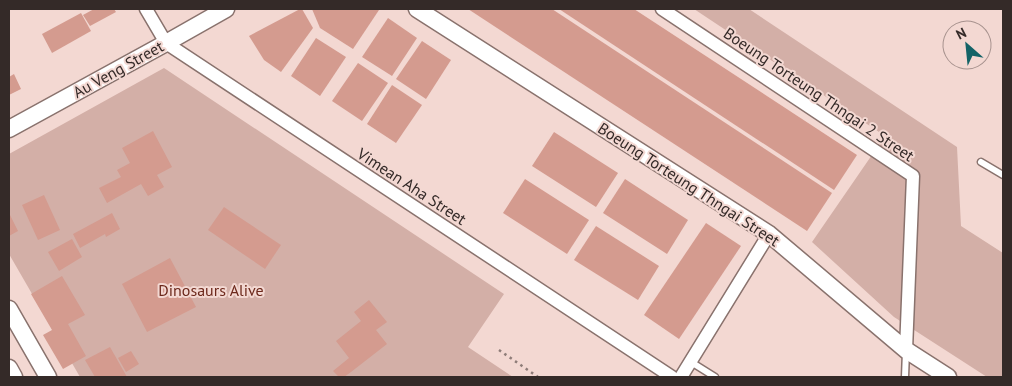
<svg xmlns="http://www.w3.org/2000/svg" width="1012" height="386" font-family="'PT Sans',sans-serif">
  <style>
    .green { fill: #d3afa7 }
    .building { fill: #d49b8f }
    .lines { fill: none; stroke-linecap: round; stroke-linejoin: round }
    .service-casing { stroke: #89726d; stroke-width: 9 }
    .minor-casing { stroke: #89726d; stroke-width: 15 }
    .tertiary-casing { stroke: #89726d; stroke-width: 19 }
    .path { stroke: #8e7c78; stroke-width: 2.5; stroke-dasharray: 2.5 4; stroke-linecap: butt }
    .service { stroke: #fff; stroke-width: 6 }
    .minor { stroke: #fff; stroke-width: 12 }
    .tertiary { stroke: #fff; stroke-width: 16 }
    .labels { text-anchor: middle; stroke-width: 4; stroke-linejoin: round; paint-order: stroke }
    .street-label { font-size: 16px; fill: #342a28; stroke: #f3d8d2 }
    .park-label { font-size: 16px; fill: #6c281b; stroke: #f3d8d2 }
  </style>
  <rect width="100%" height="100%" fill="#f3d8d2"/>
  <!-- green -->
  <g class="green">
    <polygon points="694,9 749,9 957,147 961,226 1003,253 1003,377 987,377 894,317 812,242 885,136"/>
    <polygon points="164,68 504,294 468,347 513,377 80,377 9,254 9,154"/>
  </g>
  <!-- building -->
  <g class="building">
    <polygon points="94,9 114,9 116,12 90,26 83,15"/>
    <polygon points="300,9 302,9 313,28 281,72 264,60 249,36"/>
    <polygon points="312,9 378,9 379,10 353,49 320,28"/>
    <polygon points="468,9 552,9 832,193 807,231"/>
    <polygon points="559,9 634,9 857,155 834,190"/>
    <polygon points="81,13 91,31 52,53 42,34"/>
    <polygon points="388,18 417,38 392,76 362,57"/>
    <polygon points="316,38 346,57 320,96 291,76"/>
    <polygon points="422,41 451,60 426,99 396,79"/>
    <polygon points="358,63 388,83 362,121 332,101"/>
    <polygon points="14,74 21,89 9,95 9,77"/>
    <polygon points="392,85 422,105 396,143 367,124"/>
    <polygon points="153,131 172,167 157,175 164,187 148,196 141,184 107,203 99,188 121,177 117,170 130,163 122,148"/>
    <polygon points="554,132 618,173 596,207 532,166"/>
    <polygon points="525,179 589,220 567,254 503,213"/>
    <polygon points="625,179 688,220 667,254 603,213"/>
    <polygon points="44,195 60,230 38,240 22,205"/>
    <polygon points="224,207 281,245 265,269 208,230"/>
    <polygon points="9,213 18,231 9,236"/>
    <polygon points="112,213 120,229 106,237 105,234 80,248 73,234"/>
    <polygon points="706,223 741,246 679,339 644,315"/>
    <polygon points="596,226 659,266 638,300 574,260"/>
    <polygon points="72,239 82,257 59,271 48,252"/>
    <polygon points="170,258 196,307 147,332 122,284"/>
    <polygon points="62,276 85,315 68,324 86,356 63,369 43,335 52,330 31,294"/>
    <polygon points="369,300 387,322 376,330 387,344 351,372 344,377 339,377 333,371 349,358 336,341 361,321 354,312"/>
    <polygon points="110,347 127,377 95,377 85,360"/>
    <polygon points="131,351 139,364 126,372 118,358"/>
  </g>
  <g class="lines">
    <defs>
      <g id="service">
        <polyline points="981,162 1003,175"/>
        <polyline points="691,362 715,377"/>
        <polyline points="905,377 906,351"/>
      </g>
      <g id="minor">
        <polyline points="146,9 166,43 672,377"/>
        <polyline points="662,9 913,176 906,350"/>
        <polyline points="681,377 769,234"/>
      </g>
      <g id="tertiary">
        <polyline points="417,9 769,234 906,350 948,377"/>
        <polyline points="9,129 166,43 226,9"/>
        <polyline points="9,309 48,377"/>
        <polyline points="9,368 14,377"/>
      </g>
    </defs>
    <!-- service casing -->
    <use href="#service" class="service-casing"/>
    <!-- minor casing -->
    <use href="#minor" class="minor-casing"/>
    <!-- tertiary casing -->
    <use href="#tertiary" class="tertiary-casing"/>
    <!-- path -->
    <polyline class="path" points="499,350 538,377"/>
    <!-- service -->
    <use href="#service" class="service"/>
    <!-- minor -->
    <use href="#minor" class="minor"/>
    <!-- tertiary -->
    <use href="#tertiary" class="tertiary"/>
  </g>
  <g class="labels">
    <!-- street labels -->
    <g class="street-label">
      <text transform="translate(118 69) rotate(-29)" y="6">Au Veng Street</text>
      <text transform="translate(819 94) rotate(34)" y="6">Boeung Torteung Thngai 2 Street</text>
      <text transform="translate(689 184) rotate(33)" y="6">Boeung Torteung Thngai Street</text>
      <text transform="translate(412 186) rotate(33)" y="6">Vimean Aha Street</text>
    </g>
    <!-- park labels -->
    <g class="park-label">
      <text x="211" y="296">Dinosaurs Alive</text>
    </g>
  </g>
  <!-- border -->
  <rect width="1012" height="386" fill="none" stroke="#342a28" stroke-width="20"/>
  <!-- north arrow -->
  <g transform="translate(967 45) rotate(333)"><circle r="24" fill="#f3d8d2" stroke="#a7928e"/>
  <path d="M0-4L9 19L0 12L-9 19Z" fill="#136367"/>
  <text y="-8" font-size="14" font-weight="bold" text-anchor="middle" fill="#342a28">N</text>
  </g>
</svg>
